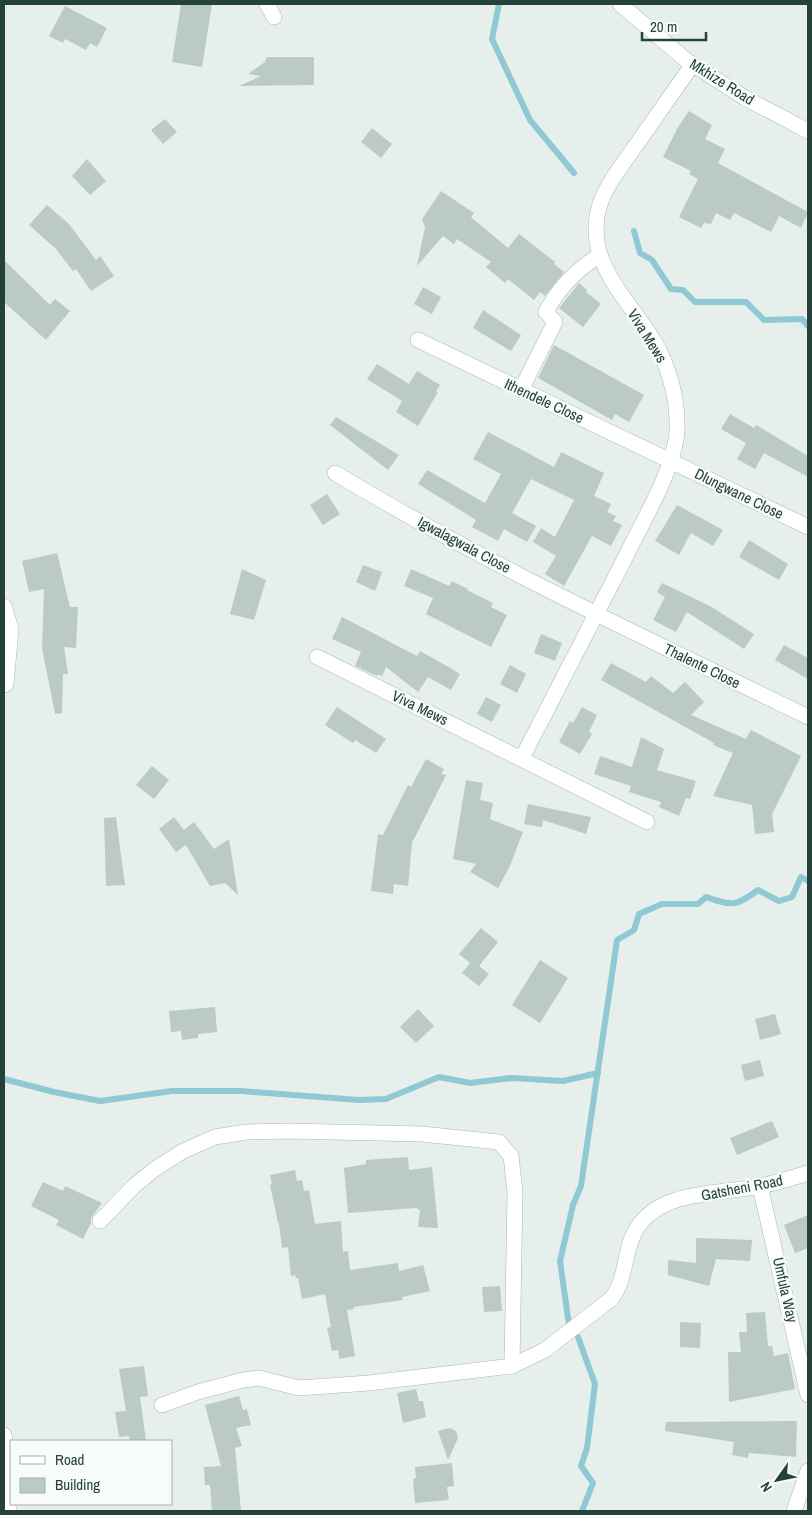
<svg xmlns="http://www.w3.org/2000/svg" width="812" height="1515" font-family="'Archivo Narrow',sans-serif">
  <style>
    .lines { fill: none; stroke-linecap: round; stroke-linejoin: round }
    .stream { stroke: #8ec9d4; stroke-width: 6 }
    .building { fill: #bbcac4 }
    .minor-casing { stroke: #a8b8b2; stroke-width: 16 }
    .minor { stroke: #fff; stroke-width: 15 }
    .labels { text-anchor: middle; stroke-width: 4.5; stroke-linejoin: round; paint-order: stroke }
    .street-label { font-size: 15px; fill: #24423a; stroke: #f7fbf9 }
  </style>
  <rect width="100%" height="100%" fill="#e6efeb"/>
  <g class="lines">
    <!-- stream -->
    <g class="stream">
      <polyline points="499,4 492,39 530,120 574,173"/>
      <polyline points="634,231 640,253 652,260 671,289 683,290 695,302 746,302 764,320 802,319 808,326"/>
      <polyline points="4,1079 54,1092 100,1101 172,1091 241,1091 359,1100 386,1099 439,1077 470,1083 511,1078 563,1081 598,1073"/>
      <path d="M 569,1325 L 560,1261 L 573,1205 L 581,1186 L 617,940 L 634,930 L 639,914 L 662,904 L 698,904 L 706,897 C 733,906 735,907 758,890 L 779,901 L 792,897 L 801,877 L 808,881"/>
      <polyline points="578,1337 595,1384 587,1448 581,1466 593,1483 582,1511"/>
    </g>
  </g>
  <!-- building -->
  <g class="building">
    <polygon points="181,4 212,4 202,67 172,62"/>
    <polygon points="65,6 107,28 97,47 90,43 86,50 65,39 63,43 49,36"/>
    <polygon points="267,57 314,57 314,85 239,86 261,76 248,74 265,62"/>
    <polygon points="689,111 712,125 705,139 725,149 718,163 808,212 801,228 779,216 771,232 734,213 730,220 716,213 711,224 704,223 701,228 679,217 698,179 689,174 691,171 663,157 678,127"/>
    <polygon points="165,119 177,132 163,144 151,130"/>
    <polygon points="372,128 392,144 381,158 361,142"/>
    <polygon points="87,159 106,181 90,195 72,176"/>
    <polygon points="441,191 474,213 471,217 508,248 519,234 555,262 554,264 564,272 545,296 540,292 534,300 508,279 505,283 486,267 491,262 457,239 454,244 443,236 417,266 425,227 422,219"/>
    <polygon points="47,205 69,224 96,260 100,256 114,276 91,291 76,269 73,271 55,248 29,225"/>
    <polygon points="4,260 50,305 55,299 70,311 46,340 4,302"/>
    <polygon points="579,283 587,290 586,292 601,304 583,327 559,308"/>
    <polygon points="423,287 441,297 432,314 414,304"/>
    <polygon points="483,310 521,335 511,351 473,328"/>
    <polygon points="554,345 644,395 629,422 615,414 612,420 538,378"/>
    <polygon points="377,364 409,384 417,371 440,385 436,391 438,392 418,426 396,412 402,401 367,379"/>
    <polygon points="730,414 754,428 756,425 808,456 808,477 764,453 755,469 737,459 746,443 721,429"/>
    <polygon points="336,417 399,455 388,470 330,425"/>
    <polygon points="488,432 554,467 561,452 604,473 594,496 611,504 607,512 616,516 613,521 622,525 611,546 592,536 564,586 545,574 556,556 533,542 541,528 555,537 574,500 531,479 512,513 536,526 527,542 504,529 498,541 472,527 476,520 418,484 427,470 485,503 501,474 473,459"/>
    <polygon points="327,494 340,514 323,525 310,505"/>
    <polygon points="677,505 723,530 713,546 691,533 679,555 655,541"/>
    <polygon points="749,540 788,564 779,580 739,557"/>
    <polygon points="57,553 70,607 78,607 76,648 64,647 68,674 63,674 62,713 55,714 42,648 44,589 29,592 22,561"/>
    <polygon points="363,565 382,572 375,591 356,582"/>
    <polygon points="242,569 266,580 254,620 230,614"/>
    <polygon points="411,569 449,586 452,581 468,589 467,590 493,603 491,607 507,615 491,647 426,614 433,598 404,586"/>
    <polygon points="662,583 710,606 754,634 744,649 687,612 676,632 653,620 665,597 657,592"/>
    <polygon points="342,617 417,656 420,651 452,669 460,674 451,690 428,677 418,692 386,667 382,676 378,674 377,676 355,666 361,652 332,639"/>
    <polygon points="541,634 562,643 555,661 534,653"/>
    <polygon points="784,645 808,658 808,679 775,660"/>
    <polygon points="611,663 646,682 651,676 673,693 685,682 704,702 691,715 746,739 751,730 801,756 772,814 774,832 755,834 752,805 713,796 733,753 713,745 714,743 601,680"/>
    <polygon points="510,665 526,674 517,693 500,684"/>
    <polygon points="486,697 501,705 492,722 477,714"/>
    <polygon points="337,707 386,739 376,753 355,740 353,743 325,725"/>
    <polygon points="582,707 597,715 589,732 592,734 580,754 559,742 570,721 573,723"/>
    <polygon points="641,737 664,749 657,770 696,781 690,799 686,798 679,816 659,807 661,802 629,792 631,786 594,774 600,756 632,767"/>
    <polygon points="426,759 444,769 441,774 446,775 412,843 408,886 394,884 393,894 371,891 378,834 383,835 408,785 411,787"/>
    <polygon points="152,766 169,780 154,799 136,785"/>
    <polygon points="466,780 483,783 480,800 493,803 490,819 523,832 509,868 498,888 470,872 476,864 453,859"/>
    <polygon points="528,804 591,817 586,834 543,820 542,827 524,824"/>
    <polygon points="116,817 125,885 106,886 104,818"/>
    <polygon points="174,817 184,830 194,822 214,849 229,839 238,895 225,883 210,886 186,845 176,852 159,829"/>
    <polygon points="481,928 498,942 479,966 489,974 479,986 462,973 470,963 459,954"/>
    <polygon points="540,960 568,978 540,1023 512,1005"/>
    <polygon points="215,1007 217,1032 198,1034 198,1038 182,1040 181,1031 171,1032 169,1011"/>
    <polygon points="418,1009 434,1026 416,1043 400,1027"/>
    <polygon points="775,1014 781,1034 760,1040 755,1019"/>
    <polygon points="760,1060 764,1076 745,1081 741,1065"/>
    <polygon points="772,1121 779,1137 737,1155 730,1138"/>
    <polygon points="408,1157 409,1170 432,1167 438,1228 418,1227 420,1210 416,1208 348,1213 344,1168 366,1164 366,1160"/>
    <polygon points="295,1170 297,1181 302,1180 304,1191 309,1190 315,1224 341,1221 343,1252 348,1251 350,1270 398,1263 399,1271 423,1265 430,1291 402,1297 403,1300 354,1307 354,1309 347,1310 355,1356 339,1359 338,1350 332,1351 327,1328 331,1327 325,1294 302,1299 298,1278 296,1278 295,1275 291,1276 288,1247 282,1248 279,1223 278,1223 270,1185 272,1184 270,1175"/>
    <polygon points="43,1182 63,1191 65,1186 102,1203 91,1218 91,1223 83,1239 56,1225 59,1220 31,1206"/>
    <polygon points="808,1215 808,1248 795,1253 784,1225"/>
    <polygon points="696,1238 752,1240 750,1261 716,1259 709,1286 668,1275 668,1260 696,1263"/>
    <polygon points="500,1286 502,1311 484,1312 482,1287"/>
    <polygon points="765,1312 768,1346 772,1346 774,1356 788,1353 795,1389 729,1402 728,1352 741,1352 739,1332 747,1332 746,1313"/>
    <polygon points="680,1322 701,1323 700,1348 680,1347"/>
    <polygon points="144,1366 148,1396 140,1397 146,1441 130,1441 129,1436 119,1437 115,1412 126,1411 119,1369"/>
    <polygon points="416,1389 419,1401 423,1401 426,1417 403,1423 397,1393"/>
    <polygon points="239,1396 243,1410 247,1409 251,1425 236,1428 242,1446 235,1448 241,1511 212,1511 210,1485 205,1485 204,1467 221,1466 205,1405"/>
    <polygon points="797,1421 796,1457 749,1453 748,1458 732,1455 734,1442 665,1431 666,1422"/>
    <polygon points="450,1428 456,1431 458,1438 448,1460 438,1431"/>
    <polygon points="452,1463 454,1486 447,1487 449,1500 415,1503 413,1479 416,1478 415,1467"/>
  </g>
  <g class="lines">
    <defs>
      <g id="minor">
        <polyline points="267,4 274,17"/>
        <polyline points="620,4 686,60 745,98 808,131"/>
        <polyline points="418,340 808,527"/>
        <path d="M 521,390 L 555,322 L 546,312 C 559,287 576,270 600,255"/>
        <path d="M 335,473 C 487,565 649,639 808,717"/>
        <polyline points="4,606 11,629 6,684 4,685"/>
        <polyline points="317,657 647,822"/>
        <path d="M 522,758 C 556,692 590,626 624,560 C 641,524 675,469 677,430 C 678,402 671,375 659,350 C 634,302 581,265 600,204 C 607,184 622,165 634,148 C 654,120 673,92 693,64"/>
        <polyline points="760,1186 808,1395"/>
        <polyline points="100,1221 135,1185 155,1169 183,1151 215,1137 246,1132 290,1131 422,1134 499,1142 511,1156 515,1192 512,1366"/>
        <path d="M 162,1405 L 198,1392 L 243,1380 L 259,1378 L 299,1388 L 369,1383 L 512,1366 L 545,1350 L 611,1299 C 628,1278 623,1249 637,1228 C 662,1189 720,1195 760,1186 C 776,1183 792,1178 808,1173"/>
        <polyline points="4,1435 10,1470 6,1496 9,1511"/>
        <polyline points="794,1511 808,1471"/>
      </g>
    </defs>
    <!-- minor casing -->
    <use href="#minor" class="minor-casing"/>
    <!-- minor -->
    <use href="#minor" class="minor"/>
  </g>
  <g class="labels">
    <!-- street labels -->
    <g class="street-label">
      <text transform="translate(722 82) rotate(32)" y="5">Mkhize Road</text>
      <text transform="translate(647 336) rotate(58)" y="5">Viva Mews</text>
      <text transform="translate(544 401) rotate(25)" y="5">Ithendele Close</text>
      <text transform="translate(739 494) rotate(26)" y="5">Dlungwane Close</text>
      <text transform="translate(464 545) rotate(28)" y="5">Igwalagwala Close</text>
      <text transform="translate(702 666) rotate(26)" y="5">Thalente Close</text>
      <text transform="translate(420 708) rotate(26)" y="5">Viva Mews</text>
      <text transform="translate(742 1188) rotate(-11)" y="5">Gatsheni Road</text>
      <text transform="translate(785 1290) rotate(77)" y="5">Umfula Way</text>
    </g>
  </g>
  <!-- border -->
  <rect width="812" height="1515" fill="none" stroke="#24423a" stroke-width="10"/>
  <!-- legend -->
  <rect x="10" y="1440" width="162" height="65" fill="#f7fbf9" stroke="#a3b1ad"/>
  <rect x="20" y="1456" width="25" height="8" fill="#ffffff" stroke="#a3b1ad"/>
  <text x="55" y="1465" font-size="15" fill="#24423a">Road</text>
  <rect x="20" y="1478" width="25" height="15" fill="#bbcac4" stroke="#a3b1ad"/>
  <text x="55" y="1490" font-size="15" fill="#24423a">Building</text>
  <!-- north arrow -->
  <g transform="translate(777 1480) rotate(237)" stroke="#f7fbf9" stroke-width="4" paint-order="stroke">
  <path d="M0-4L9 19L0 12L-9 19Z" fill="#24423a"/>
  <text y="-8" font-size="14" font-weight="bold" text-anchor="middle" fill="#24423a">N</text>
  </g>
  <!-- scale -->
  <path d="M642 32v8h64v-8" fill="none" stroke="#24423a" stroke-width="2.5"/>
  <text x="650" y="32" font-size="15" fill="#24423a" stroke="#f7fbf9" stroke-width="4" paint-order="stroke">20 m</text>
</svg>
